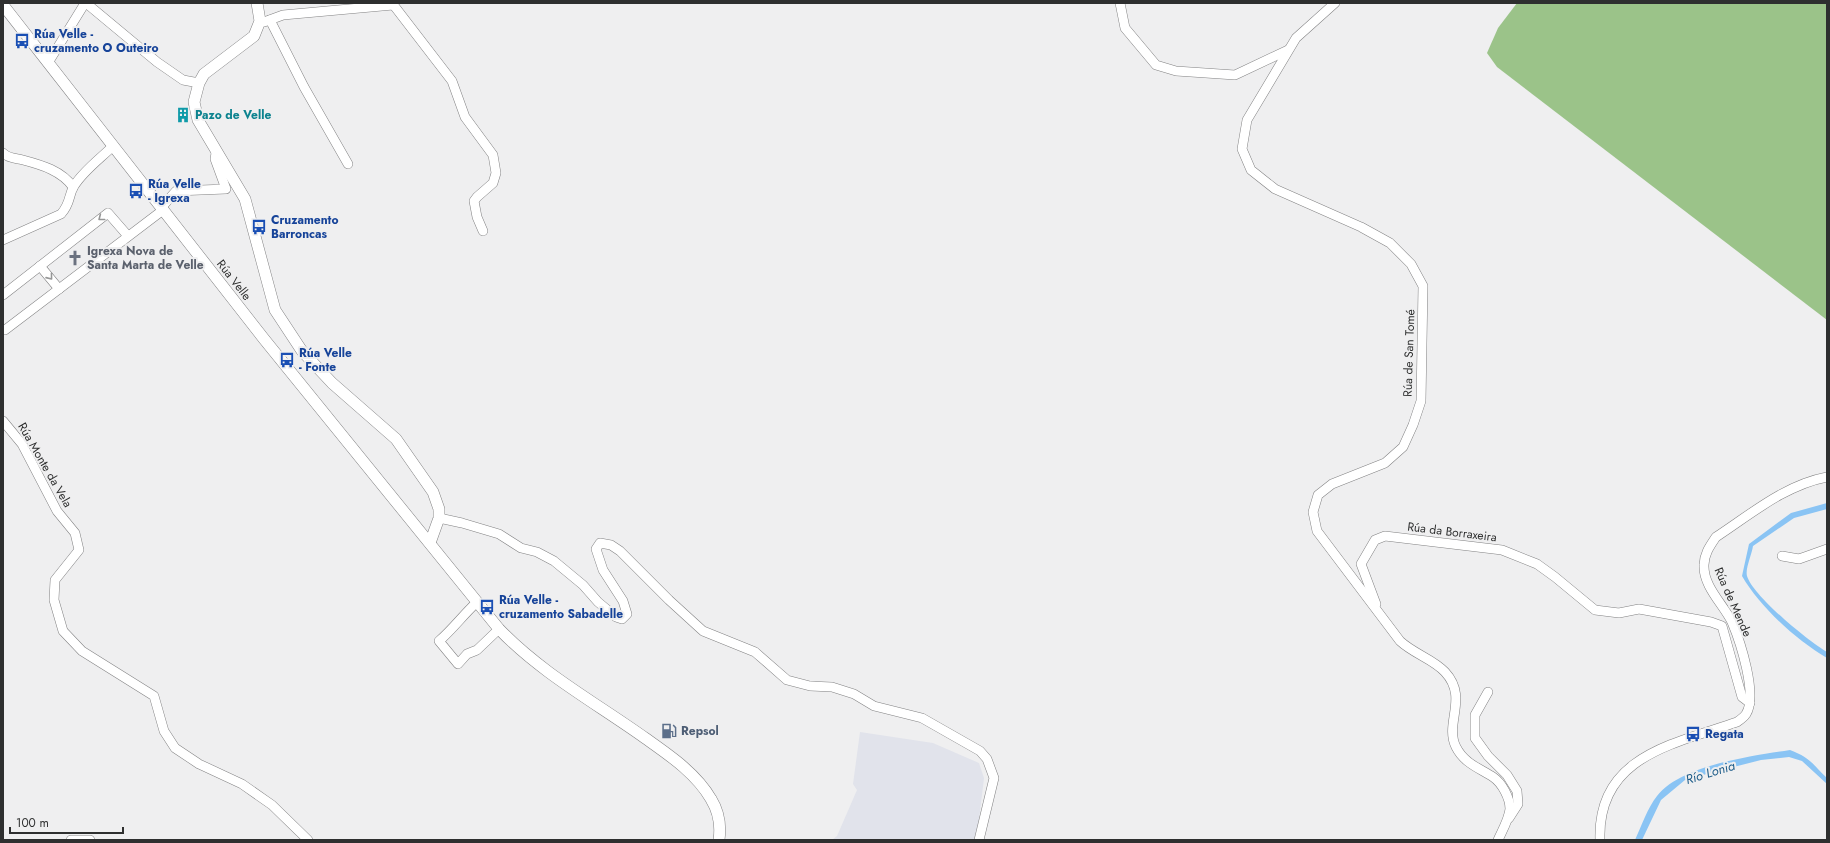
<svg xmlns="http://www.w3.org/2000/svg" width="1830" height="843" font-family="Jost,sans-serif">
  <style>
    .built { fill: #e1e3eb }
    .forest { fill: #9bc389 }
    .water { fill: #8ac4f4 }
    .lines { fill: none; stroke-linecap: round; stroke-linejoin: round }
    .minor-casing { stroke: #828283; stroke-width: 10 }
    .tertiary-casing { stroke: #828283; stroke-width: 12 }
    .minor { stroke: #fff; stroke-width: 9 }
    .tertiary { stroke: #fff; stroke-width: 11 }
    .oneway { stroke: #969797 }
    .labels { text-anchor: middle; stroke-width: 4; stroke-linejoin: round; paint-order: stroke }
    .transit-label { font-size: 12px; font-weight: bold; fill: #164399; stroke: #efeff0; text-anchor: start }
    .culture-label { font-size: 12px; font-weight: bold; fill: #0d838f; stroke: #efeff0; text-anchor: start }
    .worship-label { font-size: 12px; font-weight: bold; fill: #5b616d; stroke: #efeff0; text-anchor: start }
    .street-label { font-size: 12px; fill: #2e2f2f; stroke: #efeff0 }
    .service-label { font-size: 12px; font-weight: bold; fill: #4e5e75; stroke: #efeff0; text-anchor: start }
    .water-label { font-size: 13px; font-style: italic; fill: #1d5c89; stroke: #efeff0 }
  </style>
  <rect width="100%" height="100%" fill="#efeff0"/>
  <!-- built -->
  <polygon class="built" points="860,732 933,743 979,763 984,778 979,820 974,840 832,840 837,836 857,790 853,784"/>
  <!-- forest -->
  <polygon class="forest" points="1517,3 1827,3 1827,320 1497,67 1487,53 1498,28"/>
  <!-- water -->
  <g class="water">
    <path d="M 1827,503 L 1827,509 L 1794,518 L 1753,546 C 1752,554 1745,569 1747,576 C 1753,596 1808,641 1827,652 L 1827,658 C 1796,640 1760,607 1742,576 L 1749,544 L 1791,513 Z"/>
    <path d="M 1790,750 C 1811,758 1812,764 1827,778 L 1827,784 L 1802,761 L 1789,757 L 1761,760 L 1714,772 L 1685,780 L 1661,800 L 1642,840 L 1635,840 C 1641,827 1648,807 1657,796 C 1681,765 1752,756 1790,750 Z"/>
  </g>
  <g class="lines">
    <defs>
      <g id="minor">
        <polyline points="86,3 157,62 183,80 199,83"/>
        <polyline points="392,3 452,81 465,117 493,155 496,173 493,183 477,197 474,201 477,217 483,231"/>
        <polyline points="1120,3 1125,28 1156,65 1176,71 1235,75 1288,50"/>
        <path d="M 1335,3 L 1296,38 L 1247,120 L 1242,149 L 1251,170 L 1275,189 L 1361,227 L 1390,243 L 1411,264 L 1423,286 L 1421,401 L 1413,425 L 1403,447 L 1385,463 L 1332,484 L 1318,495 L 1313,512 L 1317,531 L 1400,641 C 1414,654 1433,659 1445,672 C 1469,698 1444,723 1456,747 C 1464,763 1479,768 1493,777 C 1502,783 1510,798 1510,809 C 1509,819 1502,831 1498,840"/>
        <polyline points="270,20 304,87 348,164"/>
        <polyline points="264,22 283,15 393,5"/>
        <polyline points="48,63 85,3"/>
        <path d="M 3,153 C 9,159 16,158 23,160 C 42,165 62,171 73,187"/>
        <polyline points="161,208 176,191 226,189 215,159 216,153"/>
        <path d="M 3,240 L 61,214 C 71,203 68,196 74,186 C 83,171 101,158 113,146"/>
        <polyline points="40,266 59,289"/>
        <polyline points="3,295 108,213 128,236"/>
        <polyline points="5,330 163,210"/>
        <polyline points="3,421 22,444 57,511 75,533 79,550 55,580 54,600 63,631 82,651 154,696 164,731 175,748 199,764 242,784 272,805 308,840"/>
        <polyline points="439,518 462,523 499,534 521,548 537,552 554,561 583,585 598,602 616,617 622,619 627,614 623,601 603,570 596,549 600,543 611,545 620,551 669,600 703,631 755,652 787,680 810,686 832,687 854,694 874,706 922,718 980,751 987,759 994,778 979,840"/>
        <polyline points="1782,556 1799,559 1827,549"/>
        <path d="M 477,602 C 463,615 453,629 439,641 L 458,664 L 467,654 L 477,650 L 499,629"/>
        <polyline points="1376,604 1361,564 1375,540 1385,536 1502,550 1537,564 1555,577 1595,610 1619,613 1639,609 1711,622 1722,626 1742,697 1750,703"/>
        <polyline points="1488,692 1475,715 1475,738 1488,756 1507,775 1517,791 1518,804 1509,818"/>
        <polyline points="71,840 90,840"/>
        <path d="M 1600,840 C 1597,756 1674,744 1737,722 C 1740,720 1744,717 1746,714 C 1758,695 1740,641 1732,622 C 1723,604 1703,586 1704,565 C 1704,554 1710,546 1716,537 C 1751,514 1785,485 1827,477"/>
      </g>
      <g id="tertiary">
        <polyline points="257,3 260,21 254,36 204,74 199,83 194,102 198,120 245,199 275,310 302,351 332,383 396,439 433,492 439,509 439,518 430,543"/>
        <path d="M 3,5 L 264,339 L 499,629 C 541,673 596,703 645,738 C 669,755 696,773 711,799 C 719,812 721,826 719,840"/>
      </g>
    </defs>
    <!-- minor casing -->
    <use href="#minor" class="minor-casing"/>
    <!-- tertiary casing -->
    <use href="#tertiary" class="tertiary-casing"/>
    <!-- minor -->
    <use href="#minor" class="minor"/>
    <!-- tertiary -->
    <use href="#tertiary" class="tertiary"/>
  </g>
  <!-- one-way arrows -->
  <defs><path id="oneway-chevron" d="M-2-3.5L2.5 0L-2 3.5" fill="none" stroke-width="1.6" stroke-linecap="round" stroke-linejoin="round"/></defs>
  <g class="oneway">
    <use href="#oneway-chevron" transform="translate(101 218) rotate(142)"/>
    <use href="#oneway-chevron" transform="translate(50 277) rotate(51)"/>
  </g>
  <!-- icons -->
  <defs>
    <symbol id="bus-bare" viewBox="-9 -9 18 18"><path d="M-5-6H5V4H4V6H2V4H-2V6H-4V4H-5ZM-3.5-4V0h7V-4ZM-3.5 1.2v1.5H-2V1.2ZM2 1.2v1.5H3.5V1.2Z" fill="#1a4fb4" stroke="#efeff0" stroke-width="2.5" paint-order="stroke"/></symbol>
    <symbol id="building-bare" viewBox="-9 -9 18 18"><path d="M-4-6H4V6H1V3H-1V6H-4ZM-2.5-4.3h1.7v1.8h-1.7ZM.8-4.3h1.7v1.8H.8ZM-2.5-1h1.7V.8h-1.7ZM.8-1h1.7V.8H.8Z" fill="#0f9aa8" stroke="#efeff0" stroke-width="2.5" paint-order="stroke"/></symbol>
    <symbol id="church-bare" viewBox="-9 -9 18 18"><path d="M-1.2-6h2.4v3.5h3.3v2.4h-3.3V6h-2.4V-.1h-3.3v-2.4h3.3Z" fill="#6b7280" stroke="#efeff0" stroke-width="2.5" paint-order="stroke"/></symbol>
    <symbol id="fuel-bare" viewBox="-9 -9 18 18"><path d="M-5.5-6h7V0h2V4h1.3V-2.5L3-4.5l.8-.8L6-3V5H2.5V1h-1V6h-7ZM-4.2-4.7v3.2H.2V-4.7Z" fill="#5c6f8a" stroke="#efeff0" stroke-width="2.5" paint-order="stroke"/></symbol>
  </defs>
  <g fill-rule="evenodd">
    <use href="#bus-bare" x="11" y="30" width="22" height="22"/>
    <use href="#building-bare" x="172" y="104" width="22" height="22"/>
    <use href="#bus-bare" x="125" y="180" width="22" height="22"/>
    <use href="#bus-bare" x="248" y="216" width="22" height="22"/>
    <use href="#church-bare" x="64" y="247" width="22" height="22"/>
    <use href="#bus-bare" x="276" y="349" width="22" height="22"/>
    <use href="#bus-bare" x="476" y="596" width="22" height="22"/>
    <use href="#fuel-bare" x="658" y="720" width="22" height="22"/>
    <use href="#bus-bare" x="1682" y="723" width="22" height="22"/>
  </g>
  <g class="labels">
    <!-- transit labels -->
    <g class="transit-label">
      <text x="34" y="38">Rúa Velle -<tspan x="34" dy="14">cruzamento O Outeiro</tspan></text>
      <text x="148" y="188">Rúa Velle<tspan x="148" dy="14">- Igrexa</tspan></text>
      <text x="271" y="224">Cruzamento<tspan x="271" dy="14">Barroncas</tspan></text>
      <text x="299" y="357">Rúa Velle<tspan x="299" dy="14">- Fonte</tspan></text>
      <text x="499" y="604">Rúa Velle -<tspan x="499" dy="14">cruzamento Sabadelle</tspan></text>
      <text x="1705" y="738">Regata</text>
    </g>
    <!-- culture labels -->
    <g class="culture-label">
      <text x="195" y="119">Pazo de Velle</text>
    </g>
    <!-- worship labels -->
    <g class="worship-label">
      <text x="87" y="255">Igrexa Nova de<tspan x="87" dy="14">Santa Marta de Velle</tspan></text>
    </g>
    <!-- street labels -->
    <g class="street-label">
      <text transform="translate(234 280) rotate(52)" y="4">Rúa Velle</text>
      <text transform="translate(1409 353) rotate(-88)" y="4">Rúa de San Tomé</text>
      <text transform="translate(45 465) rotate(60)" y="4">Rúa Monte da Vela</text>
      <text transform="translate(1452 532) rotate(7)" y="4">Rúa da Borraxeira</text>
      <text transform="translate(1733 602) rotate(66)" y="4">Rúa de Mende</text>
    </g>
    <!-- service labels -->
    <g class="service-label">
      <text x="681" y="735">Repsol</text>
    </g>
    <!-- water labels -->
    <g class="water-label">
      <text transform="translate(1710 772) rotate(-17)" y="5">Río Lonia</text>
    </g>
  </g>
  <!-- border -->
  <rect width="1830" height="843" fill="none" stroke="#2e2f2f" stroke-width="8"/>
  <!-- scale -->
  <path d="M10 827v6h113v-6" fill="none" stroke="#2e2f2f" stroke-width="2"/>
  <text x="16" y="827" font-size="12" fill="#2e2f2f" stroke="#efeff0" stroke-width="3" paint-order="stroke">100 m</text>
</svg>
